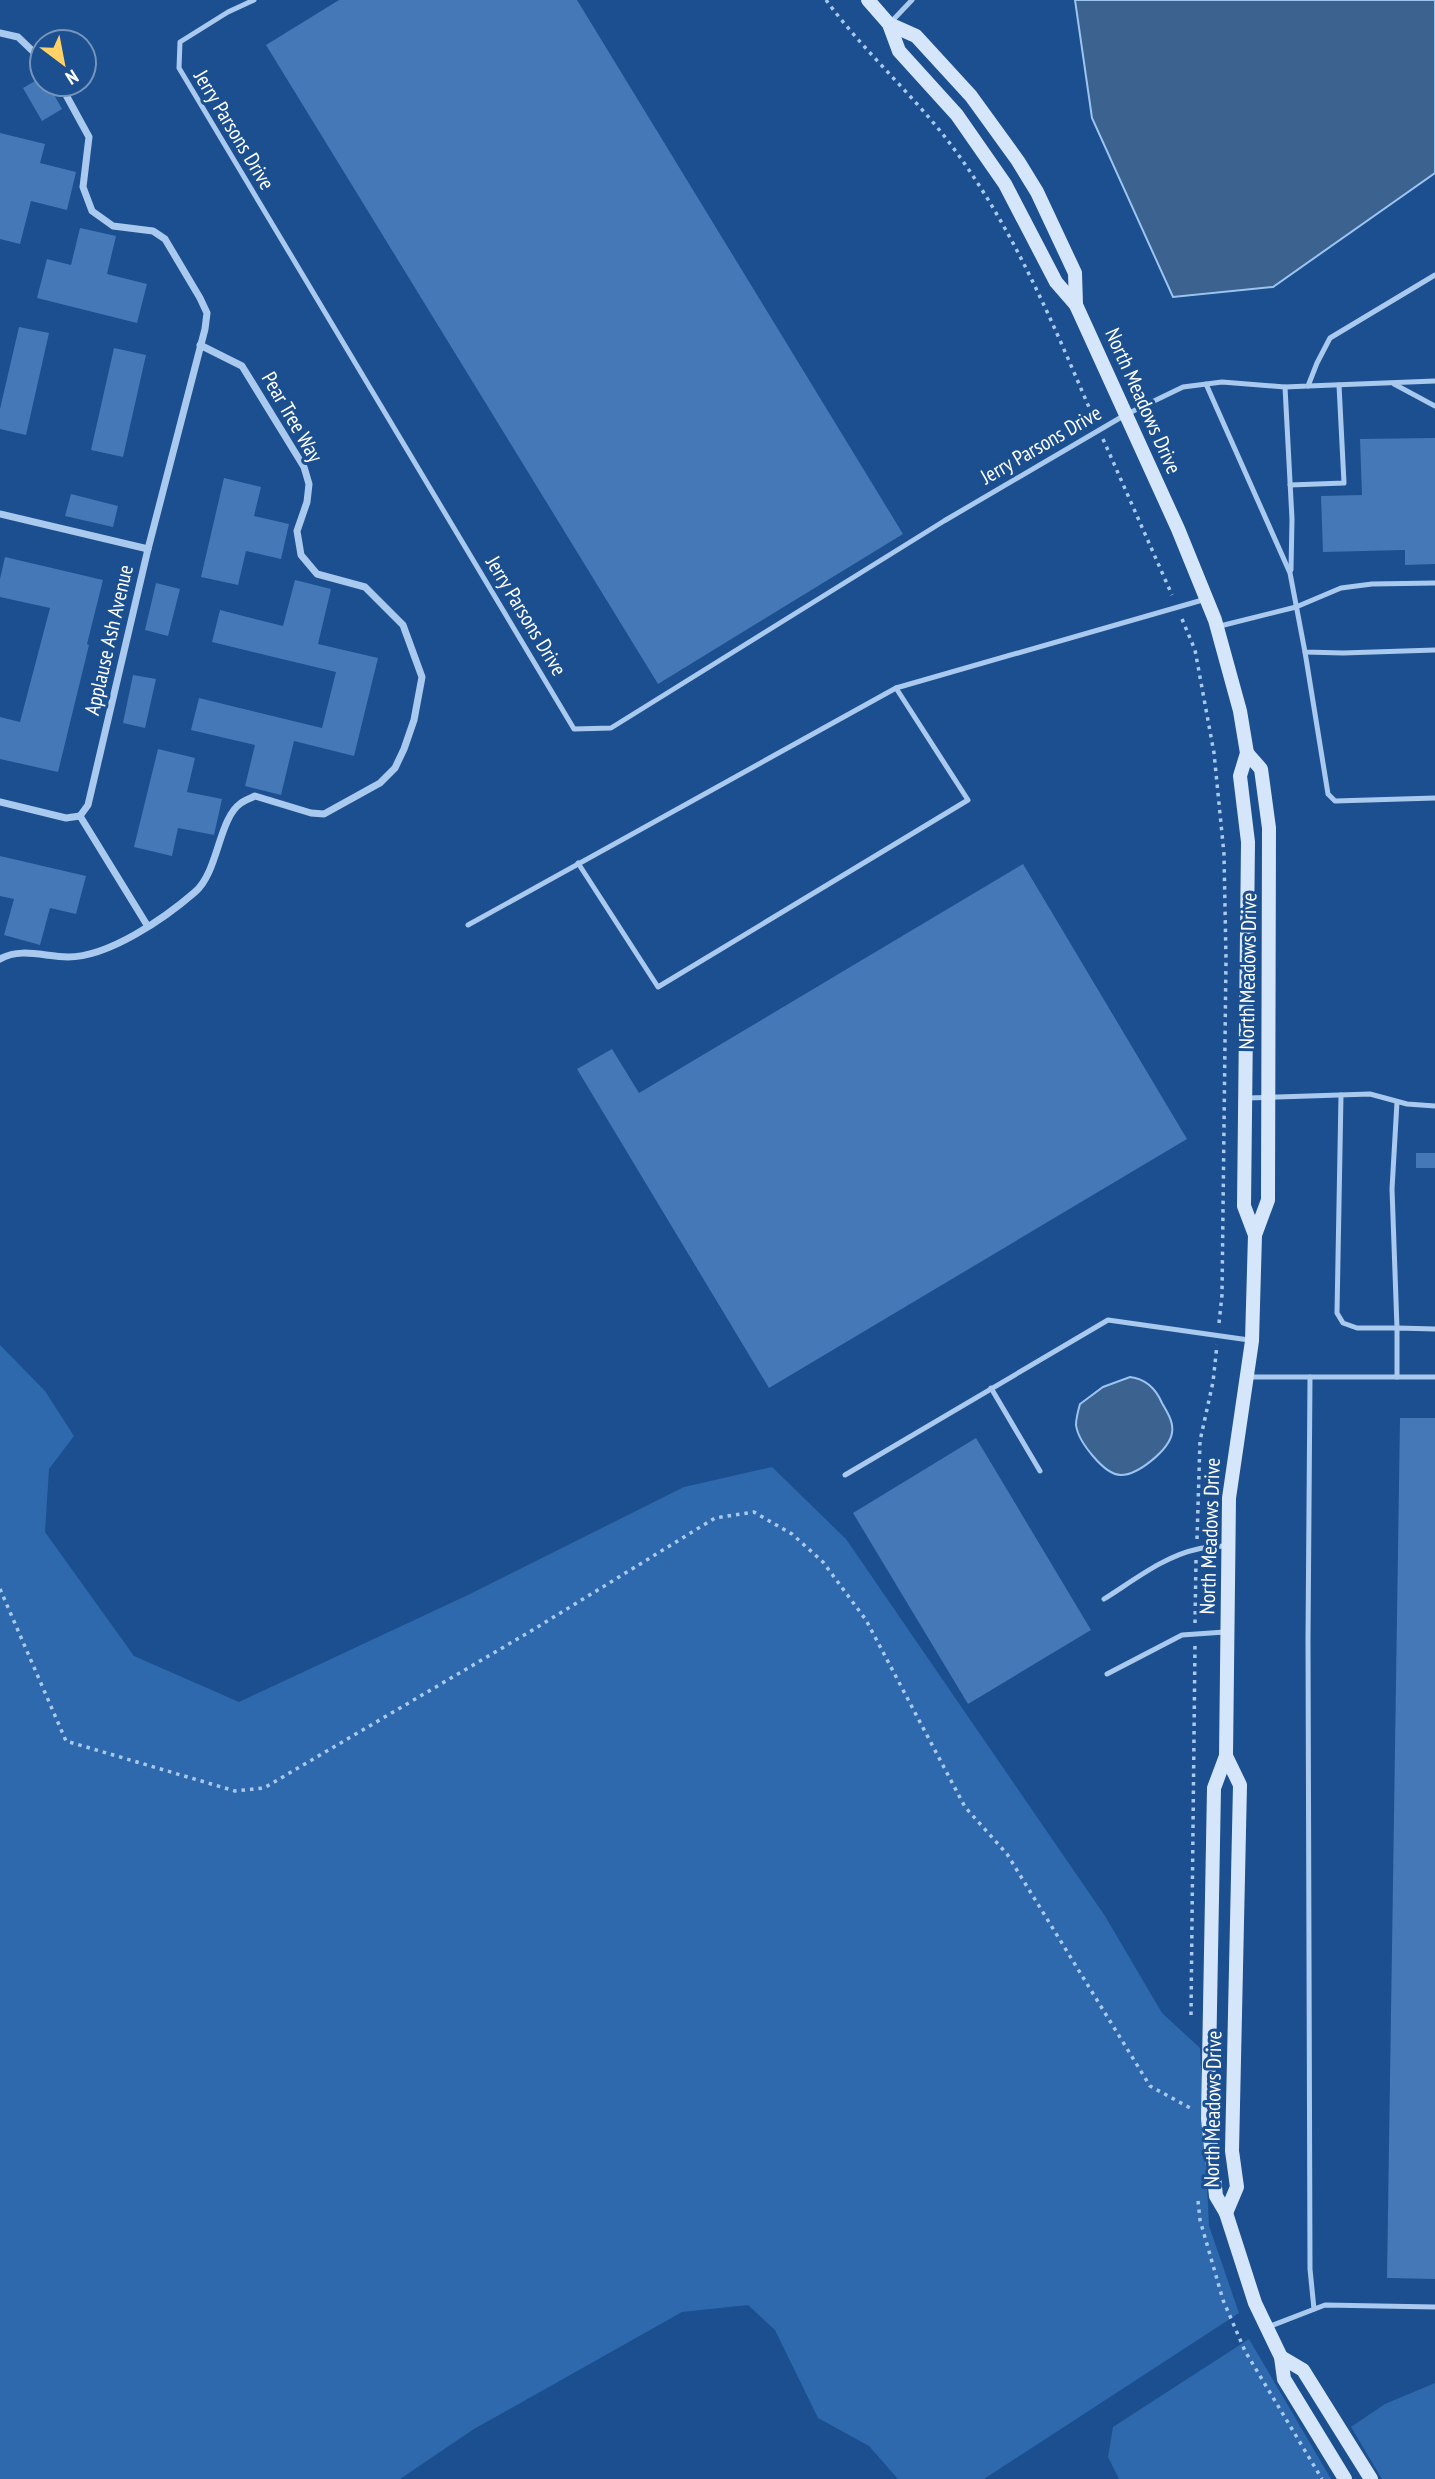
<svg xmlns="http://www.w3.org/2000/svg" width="1435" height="2479" font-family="'PT Sans Narrow',sans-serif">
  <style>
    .green { fill: #2e69ad }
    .water { fill: #3c6290; stroke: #9cc4f0; stroke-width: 2 }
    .building { fill: #4478b7 }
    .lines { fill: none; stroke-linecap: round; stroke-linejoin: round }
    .path { stroke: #a9c9ee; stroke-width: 3.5; stroke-dasharray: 3.5 5; stroke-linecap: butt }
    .lane { stroke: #a9c9ee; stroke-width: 5 }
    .street { stroke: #a9c9ee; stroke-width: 7 }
    .secondary { stroke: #d6e6fa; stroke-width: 14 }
    .labels { text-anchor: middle; stroke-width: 6; stroke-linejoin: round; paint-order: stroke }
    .street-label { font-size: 21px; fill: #fff; stroke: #1b4f8f }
  </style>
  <rect width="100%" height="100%" fill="#1b4f8f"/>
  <!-- green -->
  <g class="green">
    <polygon points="0,1345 45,1391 74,1436 49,1469 45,1532 134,1656 239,1702 470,1594 684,1487 772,1467 846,1539 1105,1916 1162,2013 1200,2048 1209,2226 1239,2313 984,2479 898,2479 869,2446 818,2418 775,2330 748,2305 682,2312 474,2429 400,2479 0,2479"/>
    <polygon points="1249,2339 1331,2479 1119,2479 1108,2457 1113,2427"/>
    <polygon points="1435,2383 1435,2479 1382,2479 1351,2427 1385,2404"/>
  </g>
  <!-- water -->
  <g class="water">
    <polygon points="1075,0 1435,0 1435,173 1273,287 1173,297 1092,118"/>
    <path d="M 1130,1377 C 1146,1379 1156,1389 1162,1403 C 1167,1412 1174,1422 1172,1433 C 1169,1450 1138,1475 1121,1475 C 1104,1475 1078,1441 1076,1425 C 1076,1418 1078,1411 1080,1404 L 1103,1387 Z"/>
  </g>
  <!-- building -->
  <g class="building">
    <polygon points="339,0 577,0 903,534 658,684 266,45"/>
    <polygon points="42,77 42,84 48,84 62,109 42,121 23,88"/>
    <polygon points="0,133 45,144 40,163 76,172 67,210 31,201 20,244 0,239"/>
    <polygon points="80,228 116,236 107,274 147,284 137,323 37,298 47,259 71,265"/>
    <polygon points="19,327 49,333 26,435 0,429 0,409"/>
    <polygon points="114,348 146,355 123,457 91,450"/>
    <polygon points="1435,438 1435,564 1405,565 1405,550 1323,552 1321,496 1362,495 1360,439"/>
    <polygon points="224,478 261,487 254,516 289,524 281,559 246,551 238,585 201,577"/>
    <polygon points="71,494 118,506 113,527 65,516"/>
    <polygon points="5,557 103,580 87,644 89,645 58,772 0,759 0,717 20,722 50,608 0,597 0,579"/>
    <polygon points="295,580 331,589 318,644 378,658 354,756 294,741 281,795 245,786 255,745 191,730 199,698 322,728 336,672 212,642 220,610 283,626"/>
    <polygon points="156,583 180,589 168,636 145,630"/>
    <polygon points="133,675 156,679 145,728 123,723"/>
    <polygon points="158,749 195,758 187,792 222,799 214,835 178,828 172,856 134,847"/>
    <polygon points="0,856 86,876 76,914 50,908 40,945 4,935 14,899 0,896"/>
    <polygon points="1023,864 1187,1139 769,1388 577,1069 612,1049 639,1093"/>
    <rect x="1416" y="1153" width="19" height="15"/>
    <polygon points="1400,1418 1435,1418 1435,2279 1387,2278"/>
    <polygon points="976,1438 1091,1630 968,1704 853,1513"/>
  </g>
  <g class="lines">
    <!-- path -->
    <g class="path">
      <path d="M 826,0 C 862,49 908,90 945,137 C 1011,222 1052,321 1094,419"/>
      <polyline points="1103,439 1172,595"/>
      <polyline points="1182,619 1195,650 1214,753 1224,854 1226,959 1222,1295 1219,1323"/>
      <polyline points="1197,1539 1200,1441 1213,1382 1217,1345"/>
      <polyline points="0,1589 66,1741 235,1791 264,1788 531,1631 715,1518 754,1512 792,1534 823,1562 866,1620 965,1807 1007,1854 1150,2086 1192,2109"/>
      <polyline points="1195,1623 1196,1560"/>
      <polyline points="1191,2015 1195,1644"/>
      <polyline points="1198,2201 1200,2220 1223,2300 1245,2351 1322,2479"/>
    </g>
    <!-- lane -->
    <g class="lane">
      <polyline points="254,0 228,12 180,42 179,68 574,729 611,728 944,521 1125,415 1183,387 1222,382 1285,387 1308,386 1317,363 1330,338 1435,275"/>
      <polyline points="891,22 912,0"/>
      <polyline points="1206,384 1290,573 1305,652 1343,653 1435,650"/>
      <polyline points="1394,384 1435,406"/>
      <polyline points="1308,386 1435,381"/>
      <polyline points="1285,387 1292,519 1291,570"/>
      <polyline points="1290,485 1344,483 1339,385"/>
      <polyline points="1220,626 1296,607 1341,588 1372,584 1435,583"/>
      <polyline points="1305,652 1328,794 1335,801 1435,798"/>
      <polyline points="578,863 658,987 968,800 896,688"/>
      <polyline points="468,925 896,688 1206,599"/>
      <polyline points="1341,1095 1337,1313 1343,1323 1357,1328 1397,1328 1392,1189 1397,1102"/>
      <polyline points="1248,1098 1370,1094 1407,1104 1435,1106"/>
      <polyline points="1249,1377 1435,1377"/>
      <polyline points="1310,1377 1308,1640 1310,2269 1314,2309"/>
      <polyline points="1397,1377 1397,1328 1435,1329"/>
      <polyline points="991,1388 1040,1471"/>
      <polyline points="845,1475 1108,1320 1249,1340"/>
      <path d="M 1104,1599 C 1133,1581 1164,1556 1198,1549 C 1207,1547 1216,1547 1225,1546"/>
      <polyline points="1107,1674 1182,1635 1225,1632"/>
      <polyline points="1268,2327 1325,2305 1435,2307"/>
    </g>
    <!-- street -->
    <g class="street">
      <polyline points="0,33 18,37 42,60"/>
      <polyline points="60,84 89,137 83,187 92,211 113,226 153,231 165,239 200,298 207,313 205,329 148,549 88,805 80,816"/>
      <polyline points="0,514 148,549"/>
      <polyline points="0,802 66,818 80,816"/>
      <polyline points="80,816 147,925"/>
      <path d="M 0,959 C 21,947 45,957 68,957 C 109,957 165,918 195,892 C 219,871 218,819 241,803 C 245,800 251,798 255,796 L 311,813 L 324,814 L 380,783 L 395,768 L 404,749 L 414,720 L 422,677 L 403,625 L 365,587 L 317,574 L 301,555 L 297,531 L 307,502 L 309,484 L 304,467 L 242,366 L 200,345"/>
    </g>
    <!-- secondary -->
    <g class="secondary">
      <polyline points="868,0 889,24 899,51 957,115 1005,184 1056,282 1076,305 1178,529 1215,620 1240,711 1247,753 1240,776 1248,842 1244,1206 1255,1235"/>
      <polyline points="889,24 916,36 971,96 1018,161 1037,192 1075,273 1076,305"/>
      <polyline points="1247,753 1261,769 1269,828 1268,1200 1255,1235 1252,1341 1229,1498 1226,1756 1214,1788 1208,2118 1216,2196 1226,2213 1255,2303 1281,2357 1284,2379 1345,2479"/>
      <polyline points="1226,1756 1240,1785 1232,2151 1237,2187 1226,2213"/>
      <polyline points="1281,2357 1303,2370 1371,2479"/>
    </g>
  </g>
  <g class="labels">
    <!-- street labels -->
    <g class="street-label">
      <text transform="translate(234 130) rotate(59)" y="7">Jerry Parsons Drive</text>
      <text transform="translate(1143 401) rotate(66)" y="7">North Meadows Drive</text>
      <text transform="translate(292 417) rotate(60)" y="7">Pear Tree Way</text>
      <text transform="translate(1041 445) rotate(-30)" y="7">Jerry Parsons Drive</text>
      <text transform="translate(526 616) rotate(59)" y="7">Jerry Parsons Drive</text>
      <text transform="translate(109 640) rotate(-77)" y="7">Applause Ash Avenue</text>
      <text transform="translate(1248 971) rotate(-89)" y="7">North Meadows Drive</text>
      <text transform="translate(1210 1536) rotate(-88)" y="7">North Meadows Drive</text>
      <text transform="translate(1213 2109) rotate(-89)" y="7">North Meadows Drive</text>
    </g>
  </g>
  <!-- north arrow -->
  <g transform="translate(63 63) rotate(148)"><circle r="33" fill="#1b4f8f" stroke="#7695bc" stroke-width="2"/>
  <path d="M0-5L12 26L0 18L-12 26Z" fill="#ffd166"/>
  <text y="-10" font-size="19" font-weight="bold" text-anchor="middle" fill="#ffffff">N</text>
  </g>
</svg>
